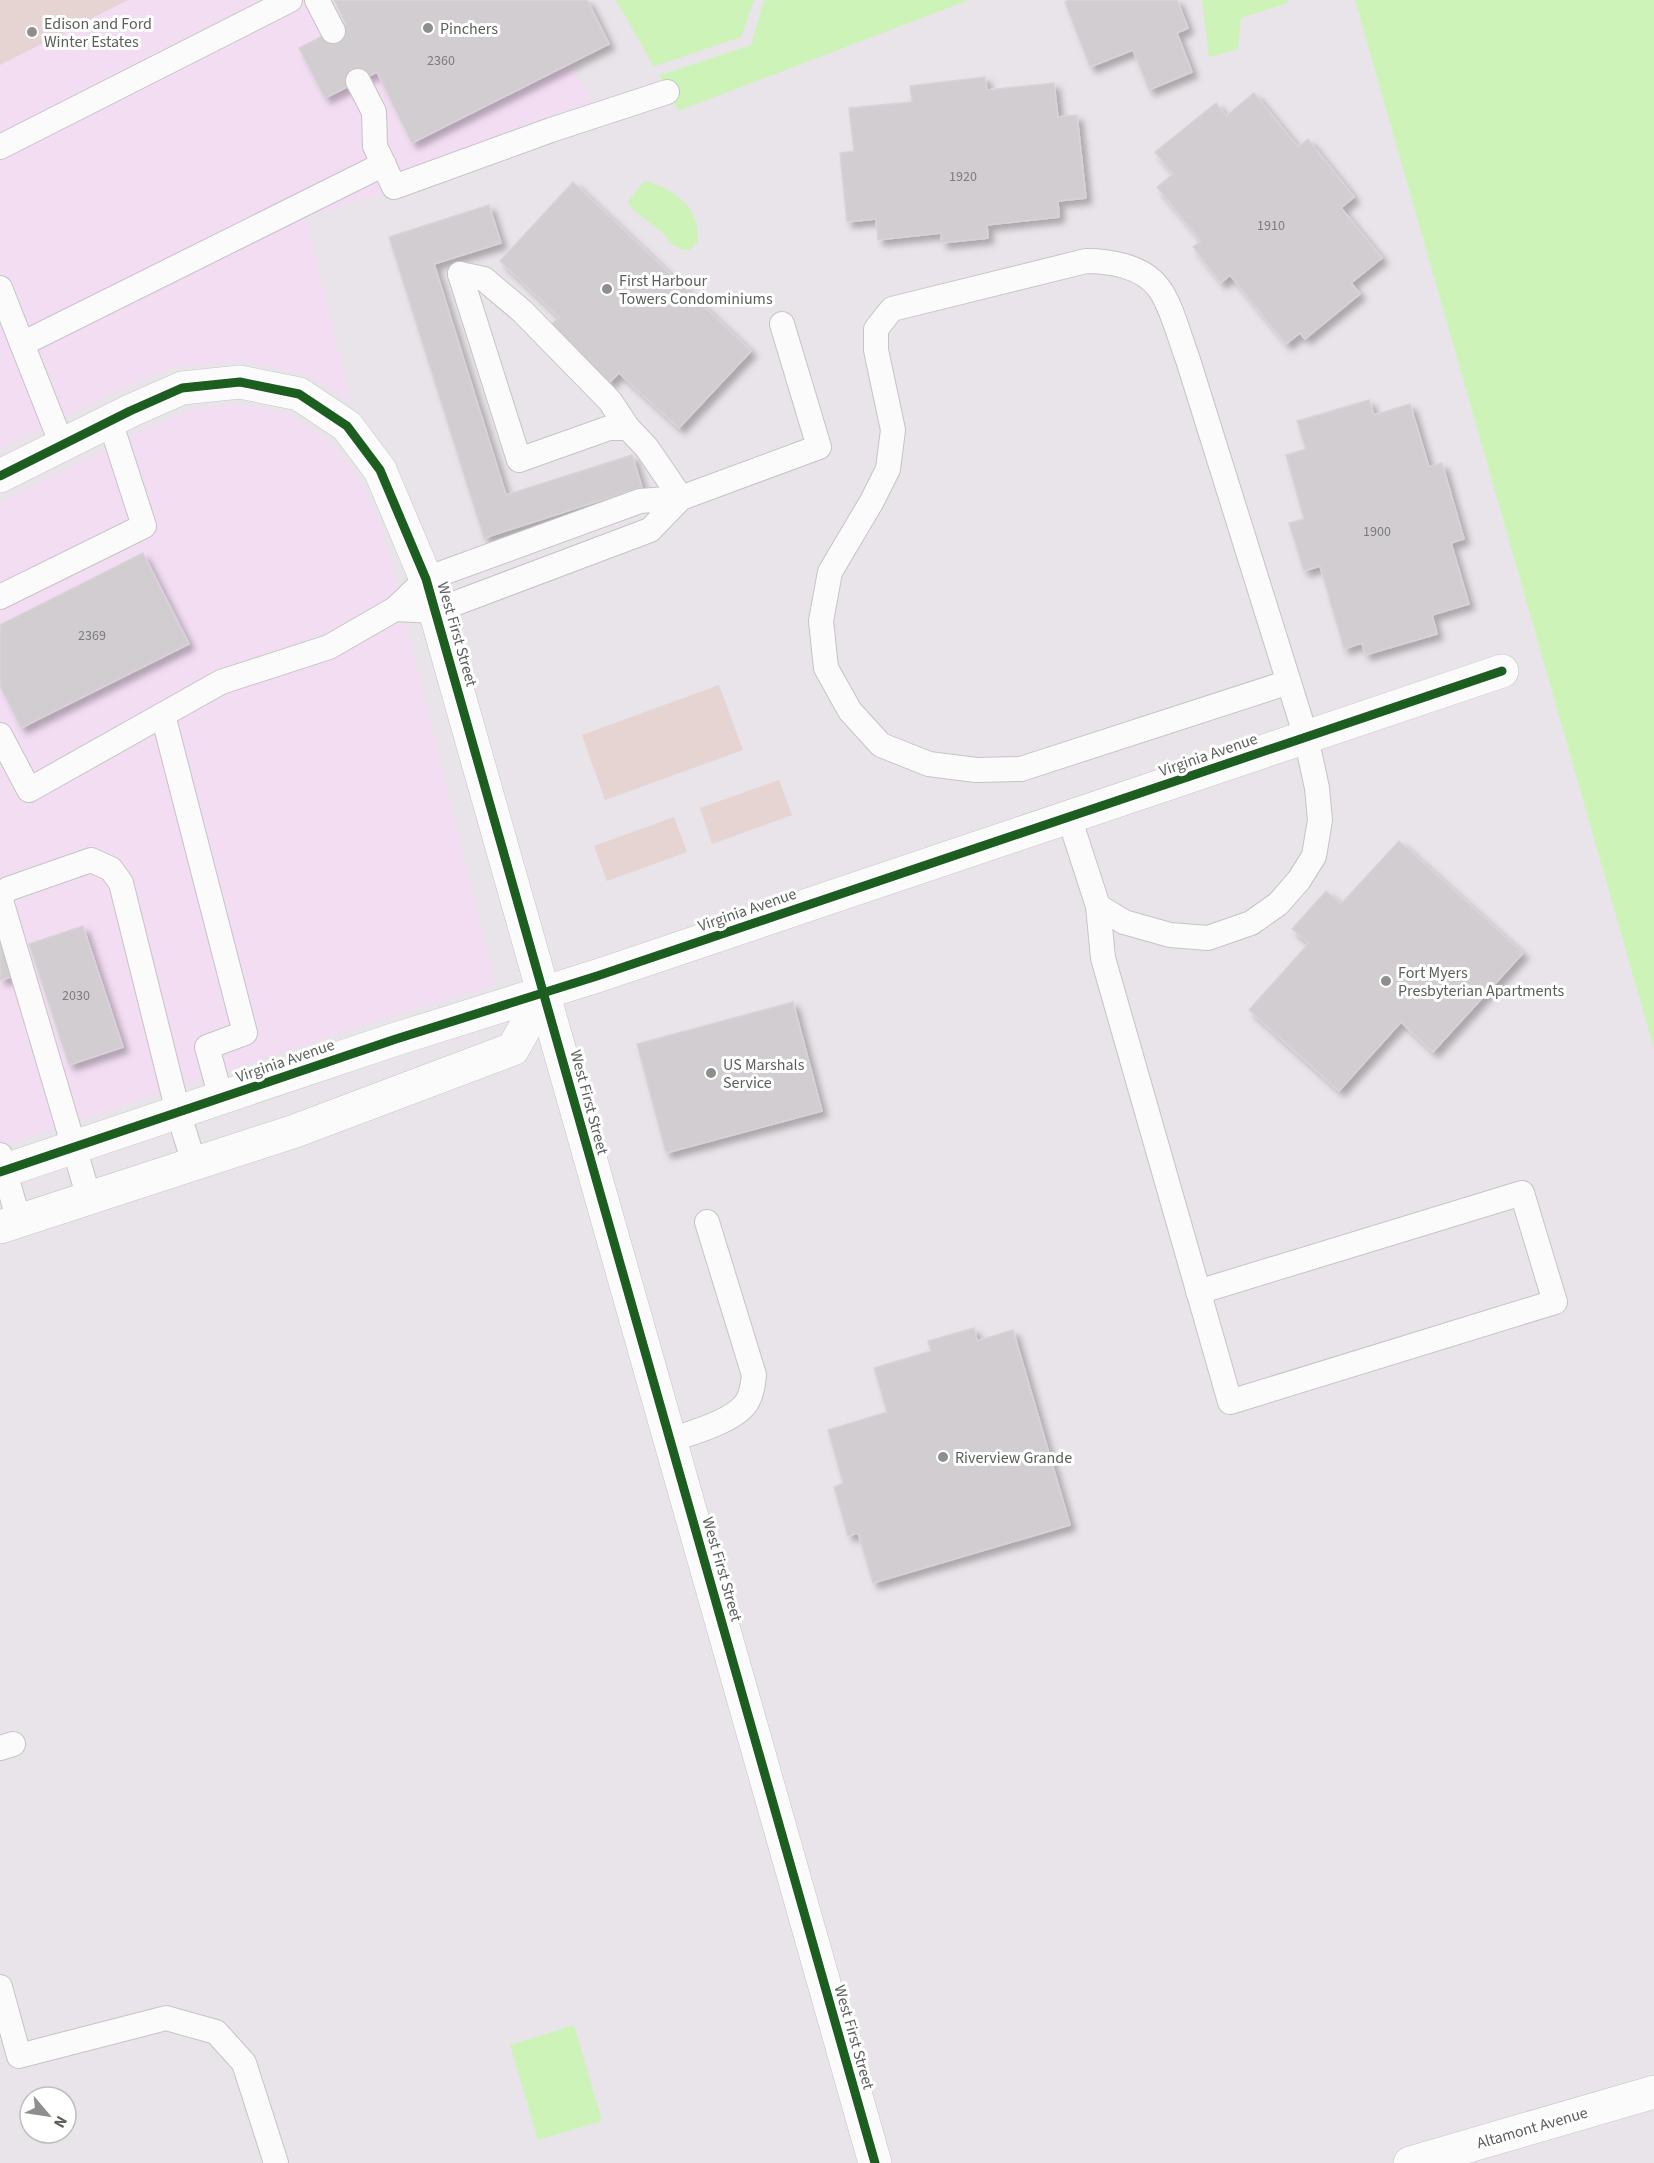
<svg xmlns="http://www.w3.org/2000/svg" width="1654" height="2163" font-family="'Source Sans 3',sans-serif">
  <style>
    .commercial { fill: #f3ddf3 }
    .green { fill: #e5d4d2 }
    .water { fill: #cdf3b9 }
    .pier { fill: #e9e4e9 }
    .building { fill: #d1cdd1; stroke: #d8d3d8; stroke-width: 1.5; filter: url(#shadow) }
    .lines { fill: none; stroke-linecap: round; stroke-linejoin: round }
    .lane-casing { stroke: #c5c4c4; stroke-width: 26 }
    .street-casing { stroke: #c5c4c4; stroke-width: 34 }
    .lane { stroke: #fcfbfc; stroke-width: 24 }
    .street { stroke: #fcfbfc; stroke-width: 33 }
    .cycleway-casing { stroke: #fff; stroke-width: 13 }
    .cycleway { stroke: #1b5e20; stroke-width: 9 }
    .poi-dot { fill: #8d8f8c; stroke: #fff; stroke-width: 2 }
    .labels { text-anchor: middle; stroke-width: 6; stroke-linejoin: round; paint-order: stroke }
    .number-label { font-size: 14px; fill: #7a7d79 }
    .poi-label { font-size: 16px; fill: #5b615a; stroke: #fff; text-anchor: start }
    .street-label { font-size: 16px; fill: #5b615a; stroke: #fff }
  </style>
  <defs>
    <filter id="shadow"><feDropShadow dx="5.5" dy="5.5" stdDeviation="3" flood-color="#0004"/></filter>
  </defs>
  <rect width="100%" height="100%" fill="#e9e4e9"/>
  <!-- commercial -->
  <g class="commercial">
    <polygon points="66,0 527,0 609,125 306,217 351,403 311,377 243,360 171,368 117,391 0,449 0,31"/>
    <polygon points="241,404 291,415 331,441 360,480 383,531 495,985 387,1018 0,1147 0,502 142,431 190,410"/>
  </g>
  <!-- green -->
  <g class="green">
    <polygon points="0,0 128,0 0,65"/>
    <polygon points="719,685 743,750 605,800 582,735"/>
    <polygon points="779,780 792,815 712,844 700,808"/>
    <polygon points="674,817 687,852 607,881 594,846"/>
  </g>
  <!-- water -->
  <g class="water">
    <polygon points="616,0 1016,0 688,127"/>
    <polygon points="1202,0 1287,0 1288,3 1241,18 1238,49 1209,57"/>
    <polygon points="1355,0 1654,0 1654,1049"/>
    <path d="M 644,181 C 675,188 700,208 698,242 L 689,250 L 682,250 L 669,242 L 664,234 L 632,209 L 628,202 Z"/>
    <polygon points="574,2025 602,2121 538,2140 510,2045"/>
  </g>
  <!-- pier -->
  <g class="pier">
    <polygon points="754,0 764,0 751,45 657,76 652,67 741,37"/>
    <polygon points="969,0 1016,0 688,127 678,111"/>
  </g>
  <!-- building -->
  <g class="building">
    <polygon points="334,0 587,0 609,44 412,143 377,72 325,98 299,48 346,24"/>
    <polygon points="1069,0 1177,0 1188,28 1177,33 1192,72 1149,90 1133,50 1090,67 1065,2"/>
    <polygon points="985,77 987,90 1054,83 1058,117 1077,115 1086,198 1058,201 1059,217 987,225 988,238 942,243 941,233 878,240 876,219 847,222 840,153 854,151 849,108 912,102 910,86"/>
    <polygon points="1254,93 1298,147 1308,139 1354,197 1341,208 1382,258 1351,283 1360,294 1305,339 1300,333 1286,344 1230,275 1221,283 1193,247 1201,241 1157,187 1173,174 1155,152 1216,103 1226,116"/>
    <polygon points="573,182 751,351 679,428 619,373 609,383 549,327 559,317 500,261"/>
    <polygon points="489,205 501,243 434,264 506,495 632,455 642,487 484,538 389,237"/>
    <polygon points="1369,400 1374,415 1410,404 1429,467 1442,463 1464,539 1451,543 1469,604 1432,615 1437,634 1365,655 1362,643 1344,649 1320,566 1304,571 1289,523 1304,519 1286,455 1306,449 1297,421"/>
    <polygon points="143,553 189,644 21,728 0,686 0,625"/>
    <polygon points="1399,841 1523,953 1433,1052 1401,1022 1339,1091 1249,1010 1309,943 1292,929 1326,891 1341,904"/>
    <polygon points="83,926 123,1047 69,1065 29,944"/>
    <polygon points="0,935 14,976 0,980"/>
    <polygon points="793,1002 822,1111 666,1153 637,1044"/>
    <polygon points="974,1328 977,1341 1013,1330 1070,1525 873,1583 858,1533 848,1536 834,1487 843,1483 828,1430 887,1412 874,1368 931,1351 928,1341"/>
  </g>
  <g class="lines">
    <defs>
      <g id="lane">
        <polyline points="317,0 333,31"/>
        <polyline points="358,81 374,112 375,146 394,187 551,130 667,92"/>
        <polyline points="0,147 290,0"/>
        <polyline points="460,274 519,460 609,428 628,428 647,448 681,498"/>
        <polyline points="460,274 484,279 522,311 610,401 628,428"/>
        <polyline points="0,288 62,445"/>
        <polyline points="22,344 384,164"/>
        <polyline points="681,498 650,530 435,611 395,609 426,579 640,501 681,498 819,447 782,324"/>
        <polyline points="0,597 144,526 110,421"/>
        <polyline points="163,715 245,1033 207,1047 221,1098"/>
        <polyline points="0,735 29,790 221,682 329,647 395,609"/>
        <polyline points="1069,817 1098,906 1103,958 1230,1402 1555,1302 1522,1193 1198,1292"/>
        <path d="M 1098,906 L 1124,922 L 1170,935 L 1208,938 L 1251,923 L 1278,904 L 1299,880 L 1314,856 L 1320,820 L 1317,788 L 1306,737 L 1188,360 C 1180,339 1171,303 1158,287 C 1142,266 1110,261 1086,261 L 892,309 L 876,329 L 876,350 L 893,430 L 888,469 L 872,501 L 830,572 L 821,621 L 826,668 L 850,711 L 881,745 L 929,764 L 976,770 L 1021,769 L 1289,682"/>
        <polyline points="0,1155 19,1221"/>
        <polyline points="89,1198 0,897 8,889 91,860 111,869 121,883 178,1112 194,1163"/>
        <path d="M 671,1440 C 691,1433 735,1421 747,1402 C 752,1394 753,1384 754,1375 L 707,1222"/>
        <polyline points="0,1748 13,1744"/>
        <polyline points="0,1987 19,2056 166,2018 216,2032 244,2063 276,2163"/>
      </g>
      <g id="street">
        <polyline points="0,476 130,411 182,388 240,382 299,394 347,426 380,470 426,579 875,2163"/>
        <polyline points="0,1172 396,1039 597,976 1502,671"/>
        <polyline points="0,1227 295,1131 513,1049 544,993"/>
        <polyline points="1410,2163 1654,2092"/>
      </g>
    </defs>
    <!-- lane casing -->
    <use href="#lane" class="lane-casing"/>
    <!-- street casing -->
    <use href="#street" class="street-casing"/>
    <!-- lane -->
    <use href="#lane" class="lane"/>
    <!-- street -->
    <use href="#street" class="street"/>
    <defs>
      <g id="cycleway">
        <polyline points="0,476 130,411 182,388 240,382 299,394 347,426 380,470 426,579 875,2163"/>
        <polyline points="0,1172 396,1039 597,976 1502,671"/>
      </g>
    </defs>
    <!-- cycleway casing -->
    <use href="#cycleway" class="cycleway-casing"/>
    <!-- cycleway -->
    <use href="#cycleway" class="cycleway"/>
  </g>
  <!-- markers -->
  <g class="poi-dot">
    <circle cx="428" cy="28" r="6"/>
    <circle cx="32" cy="32" r="6"/>
    <circle cx="607" cy="289" r="6"/>
    <circle cx="1386" cy="981" r="6"/>
    <circle cx="711" cy="1073" r="6"/>
    <circle cx="943" cy="1457" r="6"/>
  </g>
  <g class="labels">
    <!-- number labels -->
    <g class="number-label">
      <text x="441" y="65">2360</text>
      <text x="963" y="181">1920</text>
      <text x="1271" y="230">1910</text>
      <text x="1377" y="536">1900</text>
      <text x="92" y="640">2369</text>
      <text x="76" y="1000">2030</text>
    </g>
    <!-- poi labels -->
    <g class="poi-label">
      <text x="44" y="29">Edison and Ford<tspan x="44" dy="18">Winter Estates</tspan></text>
      <text x="440" y="34">Pinchers</text>
      <text x="619" y="286">First Harbour<tspan x="619" dy="18">Towers Condominiums</tspan></text>
      <text x="1398" y="978">Fort Myers<tspan x="1398" dy="18">Presbyterian Apartments</tspan></text>
      <text x="723" y="1070">US Marshals<tspan x="723" dy="18">Service</tspan></text>
      <text x="955" y="1463">Riverview Grande</text>
    </g>
    <!-- street labels -->
    <g class="street-label">
      <text transform="translate(458 634) rotate(74)" y="6">West First Street</text>
      <text transform="translate(1208 754) rotate(-19)" y="6">Virginia Avenue</text>
      <text transform="translate(747 909) rotate(-19)" y="6">Virginia Avenue</text>
      <text transform="translate(285 1060) rotate(-19)" y="6">Virginia Avenue</text>
      <text transform="translate(590 1102) rotate(75)" y="6">West First Street</text>
      <text transform="translate(723 1569) rotate(74)" y="6">West First Street</text>
      <text transform="translate(855 2037) rotate(74)" y="6">West First Street</text>
      <text transform="translate(1532 2127) rotate(-16)" y="6">Altamont Avenue</text>
    </g>
  </g>
  <!-- north arrow -->
  <g transform="translate(48 2115) rotate(119)"><circle r="28" fill="#ffffff" stroke="#bdc0bd" stroke-width="1.5"/>
  <path d="M0-4.5L10 22L0 15L-10 22Z" fill="#8d8f8c"/>
  <text y="-9" font-size="16" font-weight="bold" text-anchor="middle" fill="#5b615a">N</text>
  </g>
</svg>
